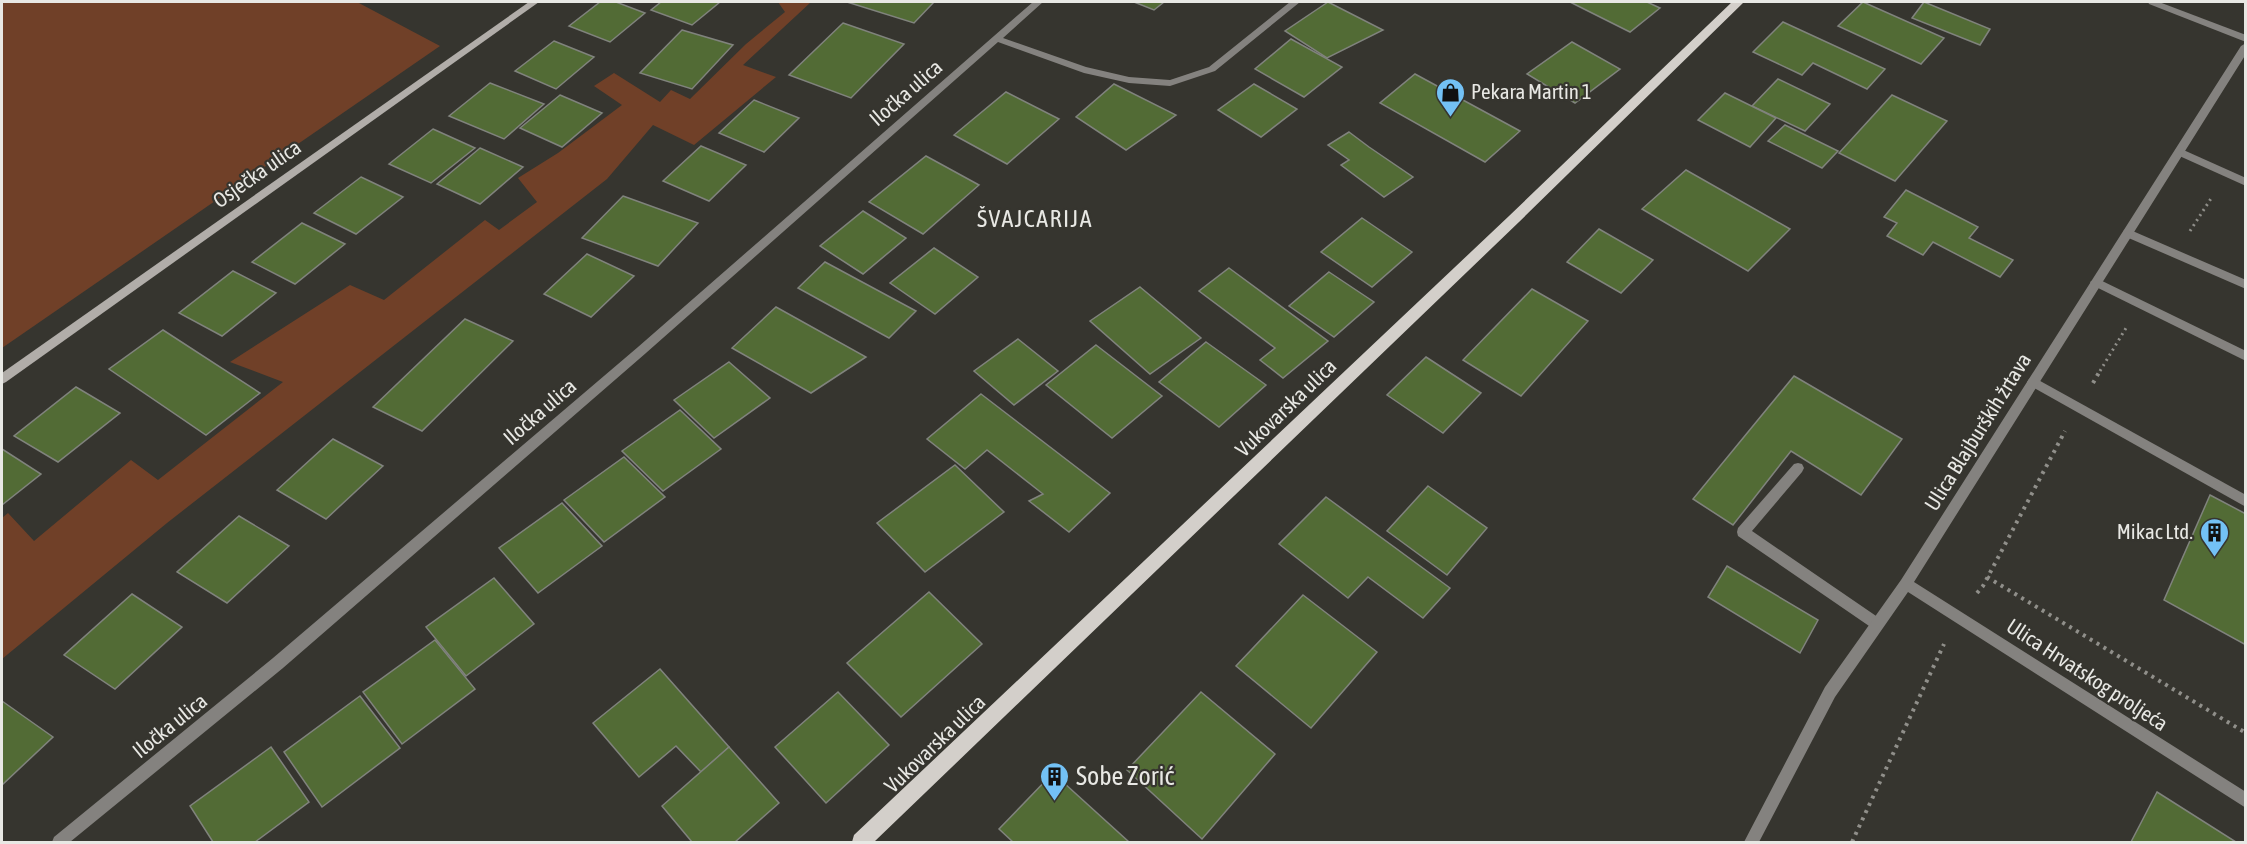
<svg xmlns="http://www.w3.org/2000/svg" width="2247" height="844" font-family="'Asap Condensed',sans-serif">
  <style>
    .green { fill: #704028 }
    .building { fill: #526b35; stroke: #80837d; stroke-width: 1.5 }
    .lines { fill: none; stroke-linecap: round; stroke-linejoin: round }
    .path-far1 { stroke: #908f8a; stroke-width: 3; stroke-dasharray: 2 4; stroke-linecap: butt }
    .path { stroke: #908f8a; stroke-width: 4; stroke-dasharray: 3 5; stroke-linecap: butt }
    .lane { fill: #84827f; fill-rule: evenodd }
    .street { fill: #84827f; fill-rule: evenodd }
    .secondary { fill: #b1ada9; fill-rule: evenodd }
    .primary { fill: #d3cfca; fill-rule: evenodd }
    .labels { text-anchor: middle; stroke-width: 4.5; stroke-linejoin: round; paint-order: stroke }
    .poi-label { font-size: 21px; fill: #e8e8e4; stroke: #36352f; text-anchor: start }
    .street-label { font-size: 21px; fill: #e8e8e4; stroke: #36352f }
    .quarter-label { font-size: 24px; letter-spacing: 1.5px; fill: #e8e8e4; stroke: #36352f }
    .near-poi-label { font-size: 26px; fill: #e8e8e4; stroke: #36352f; text-anchor: start }
  </style>
  <rect width="100%" height="100%" fill="#36352f"/>
  <!-- green -->
  <g class="green">
    <polygon points="2,2 357,2 440,46 2,348"/>
    <polygon points="778,2 811,2 743,65 776,77 694,145 653,125 607,179 167,523 2,659 2,518 8,513 34,541 131,460 158,480 283,382 230,362 350,285 384,300 485,220 499,230 537,202 518,178 558,153 622,105 594,86 614,73 660,102 671,90 690,99 746,44 785,12"/>
  </g>
  <!-- building -->
  <g class="building">
    <polygon points="600,2 616,2 645,13 610,42 569,26"/>
    <polygon points="661,2 720,2 692,25 651,10"/>
    <polygon points="847,2 934,2 914,23"/>
    <polygon points="1134,2 1164,2 1154,10"/>
    <polygon points="1328,2 1383,30 1327,58 1285,31"/>
    <polygon points="1570,2 1647,2 1660,8 1630,32"/>
    <polygon points="1863,2 1944,38 1921,64 1838,26"/>
    <polygon points="1924,2 1990,29 1980,45 1912,18"/>
    <polygon points="1783,22 1885,69 1867,89 1813,63 1802,75 1753,52"/>
    <polygon points="843,23 904,44 851,98 789,75"/>
    <polygon points="682,30 733,45 692,89 640,73"/>
    <polygon points="1291,39 1342,67 1304,97 1255,69"/>
    <polygon points="554,41 594,57 556,89 515,71"/>
    <polygon points="1572,42 1620,69 1575,103 1527,74"/>
    <polygon points="1415,74 1520,131 1485,162 1380,103"/>
    <polygon points="1778,79 1830,104 1805,131 1752,106"/>
    <polygon points="490,83 544,104 504,139 449,116"/>
    <polygon points="1114,84 1176,115 1126,150 1076,117"/>
    <polygon points="1254,84 1297,109 1261,137 1218,110"/>
    <polygon points="1006,92 1059,119 1007,164 954,135"/>
    <polygon points="1725,93 1776,118 1750,147 1698,120"/>
    <polygon points="560,95 602,113 562,147 520,128"/>
    <polygon points="1892,95 1947,121 1895,181 1839,153"/>
    <polygon points="754,100 799,118 764,152 719,133"/>
    <polygon points="1785,125 1838,151 1822,168 1768,141"/>
    <polygon points="433,129 475,148 431,183 389,164"/>
    <polygon points="1349,132 1369,147 1413,177 1384,197 1341,165 1349,160 1328,145"/>
    <polygon points="701,146 746,165 709,201 663,181"/>
    <polygon points="480,148 523,167 480,204 437,184"/>
    <polygon points="926,156 979,185 923,234 869,202"/>
    <polygon points="1686,170 1790,229 1748,271 1642,209"/>
    <polygon points="361,177 403,197 356,234 314,213"/>
    <polygon points="1906,190 1978,227 1969,238 2013,260 2000,277 1933,242 1923,255 1887,236 1897,223 1884,217"/>
    <polygon points="623,196 698,223 658,266 582,238"/>
    <polygon points="863,211 906,238 863,274 820,246"/>
    <polygon points="1362,218 1412,252 1372,287 1321,252"/>
    <polygon points="302,223 345,244 295,284 252,262"/>
    <polygon points="1599,229 1653,260 1621,293 1567,262"/>
    <polygon points="934,248 978,277 935,314 890,283"/>
    <polygon points="587,254 634,276 591,317 544,294"/>
    <polygon points="825,262 916,311 889,338 798,288"/>
    <polygon points="1229,268 1328,341 1283,378 1260,360 1275,348 1199,291"/>
    <polygon points="233,271 276,293 222,336 179,313"/>
    <polygon points="1329,272 1374,302 1334,337 1289,306"/>
    <polygon points="1140,287 1201,338 1150,374 1090,321"/>
    <polygon points="1532,289 1588,321 1521,396 1463,360"/>
    <polygon points="776,307 866,357 811,393 732,348"/>
    <polygon points="465,319 513,341 422,431 373,407"/>
    <polygon points="163,330 260,393 206,435 109,369"/>
    <polygon points="1018,339 1058,371 1014,405 974,371"/>
    <polygon points="1206,342 1266,385 1219,427 1159,382"/>
    <polygon points="1096,345 1162,396 1112,438 1046,385"/>
    <polygon points="1426,357 1481,393 1443,433 1387,395"/>
    <polygon points="729,362 770,398 714,438 674,400"/>
    <polygon points="1794,376 1902,439 1861,495 1791,451 1733,525 1693,499"/>
    <polygon points="76,387 120,413 58,462 14,436"/>
    <polygon points="981,394 1110,493 1069,532 1029,501 1043,494 987,450 965,469 927,439"/>
    <polygon points="680,410 721,449 663,491 622,451"/>
    <polygon points="333,439 383,466 326,519 277,490"/>
    <polygon points="2,449 41,474 2,505"/>
    <polygon points="624,457 665,497 604,542 564,500"/>
    <polygon points="955,465 1004,512 925,572 877,523"/>
    <polygon points="1428,486 1487,528 1447,575 1387,531"/>
    <polygon points="2210,495 2246,514 2246,645 2164,600"/>
    <polygon points="1326,497 1450,588 1423,618 1368,577 1348,598 1279,544"/>
    <polygon points="562,503 602,546 538,593 499,548"/>
    <polygon points="239,516 289,546 227,603 177,572"/>
    <polygon points="1727,566 1818,620 1800,653 1708,597"/>
    <polygon points="494,578 534,624 466,676 426,627"/>
    <polygon points="929,592 982,644 901,717 847,663"/>
    <polygon points="132,594 182,627 115,689 64,655"/>
    <polygon points="1303,595 1377,652 1311,728 1236,666"/>
    <polygon points="435,640 475,689 402,744 363,692"/>
    <polygon points="660,669 729,747 701,772 676,746 639,777 593,723"/>
    <polygon points="838,692 889,745 826,803 775,747"/>
    <polygon points="1201,692 1275,754 1202,839 1127,770"/>
    <polygon points="360,696 400,748 322,807 284,752"/>
    <polygon points="2,701 53,737 2,785"/>
    <polygon points="271,747 309,802 255,842 213,842 190,806"/>
    <polygon points="729,747 779,803 735,842 692,842 662,806"/>
    <polygon points="1053,773 1129,842 1013,842 999,829"/>
    <polygon points="2157,792 2236,842 2131,842"/>
  </g>
  <g class="lines">
    <!-- path-far1 -->
    <g class="path-far1">
      <polyline points="2190,231 2212,197"/>
      <polyline points="2100,371 2126,328"/>
    </g>
    <!-- path -->
    <g class="path">
      <polyline points="2093,383 2101,369"/>
      <polyline points="1987,577 2246,733"/>
      <polyline points="1977,593 1983,586 2065,431"/>
      <polyline points="1852,842 1944,644"/>
    </g>
    <!-- lane -->
    <g class="lane">
      <polygon points="2148,2 2159,2 2246,35 2246,42 2149,4"/>
      <polygon points="2179,148 2246,178 2246,186 2175,154 2175,150"/>
      <polygon points="2128,229 2246,280 2246,289 2124,236 2123,233 2124,230"/>
      <polygon points="2096,278 2246,351 2246,361 2092,285 2090,282"/>
      <polygon points="2033,377 2246,495 2246,507 2029,385 2027,382 2029,379"/>
      <polygon points="1798,463 1802,464 1804,468 1802,472 1752,531 1882,620 1884,624 1882,628 1877,630 1872,628 1738,536 1737,532 1738,528 1794,464"/>
    </g>
    <!-- street -->
    <g class="street">
      <polygon points="1033,2 1043,2 1003,38 1086,67 1129,77 1170,80 1209,67 1290,2 1300,2 1215,71 1170,86 1129,83 1084,73 998,42 646,353 283,668 70,842 52,842 54,837 273,658 638,347"/>
      <polygon points="2246,43 2246,54 1914,582 2246,792 2246,808 1908,592 1835,697 1759,842 1744,842 1825,687 1901,580 2241,46"/>
    </g>
    <!-- secondary -->
    <polygon class="secondary" points="529,2 539,2 6,382 2,384 2,373"/>
    <!-- primary -->
    <polygon class="primary" points="1732,2 1744,2 1519,222 874,842 852,842 854,835 1509,216"/>
  </g>
  <!-- icons -->
  <defs>
    <symbol id="shop-pin" viewBox="-11 -11 22 30"><path d="M0 17L-7.5 6A9.5 9.5 0 1 1 7.5 6Z" fill="#73c1f5" stroke="#36352f"/><path d="M-5-2.5h2.3a2.7 3.5 0 0 1 5.4 0H5L5.5 6h-11ZM-1.5-2.5h3a1.5 2.3 0 0 0-3 0Z" fill="#111"/></symbol>
    <symbol id="building-pin" viewBox="-11 -11 22 30"><path d="M0 17L-7.5 6A9.5 9.5 0 1 1 7.5 6Z" fill="#73c1f5" stroke="#36352f"/><path d="M-4-6H4V6H1V3H-1V6H-4ZM-2.5-4.3h1.7v1.8h-1.7ZM.8-4.3h1.7v1.8H.8ZM-2.5-1h1.7V.8h-1.7ZM.8-1h1.7V.8H.8Z" fill="#111"/></symbol>
  </defs>
  <g fill-rule="evenodd">
    <use href="#shop-pin" x="1434" y="76" width="33" height="45"/>
    <use href="#building-pin" x="2198" y="516" width="33" height="45"/>
    <use href="#building-pin" x="1038" y="760" width="33" height="45"/>
  </g>
  <g class="labels">
    <!-- poi labels -->
    <g class="poi-label">
      <text x="1471" y="99">Pekara Martin 1</text>
      <text x="2193" y="539" text-anchor="end">Mikac Ltd.</text>
    </g>
    <!-- street labels -->
    <g class="street-label">
      <text transform="translate(906 93) rotate(-41)" y="7">Iločka ulica</text>
      <text transform="translate(257 174) rotate(-35)" y="7">Osječka ulica</text>
      <text transform="translate(1286 408) rotate(-44)" y="7">Vukovarska ulica</text>
      <text transform="translate(540 412) rotate(-41)" y="7">Iločka ulica</text>
      <text transform="translate(1978 432) rotate(-58)" y="7">Ulica Blajburških žrtava</text>
      <text transform="translate(2087 675) rotate(33)" y="7">Ulica Hrvatskog proljeća</text>
      <text transform="translate(170 726) rotate(-39)" y="7">Iločka ulica</text>
      <text transform="translate(935 744) rotate(-44)" y="7">Vukovarska ulica</text>
    </g>
    <!-- quarter labels -->
    <g class="quarter-label">
      <text x="1035" y="227">ŠVAJCARIJA</text>
    </g>
    <!-- near-poi labels -->
    <g class="near-poi-label">
      <text x="1076" y="785">Sobe Zorić</text>
    </g>
  </g>
  <!-- border -->
  <rect width="2247" height="844" fill="none" stroke="#e8e8e4" stroke-width="6"/>
</svg>
